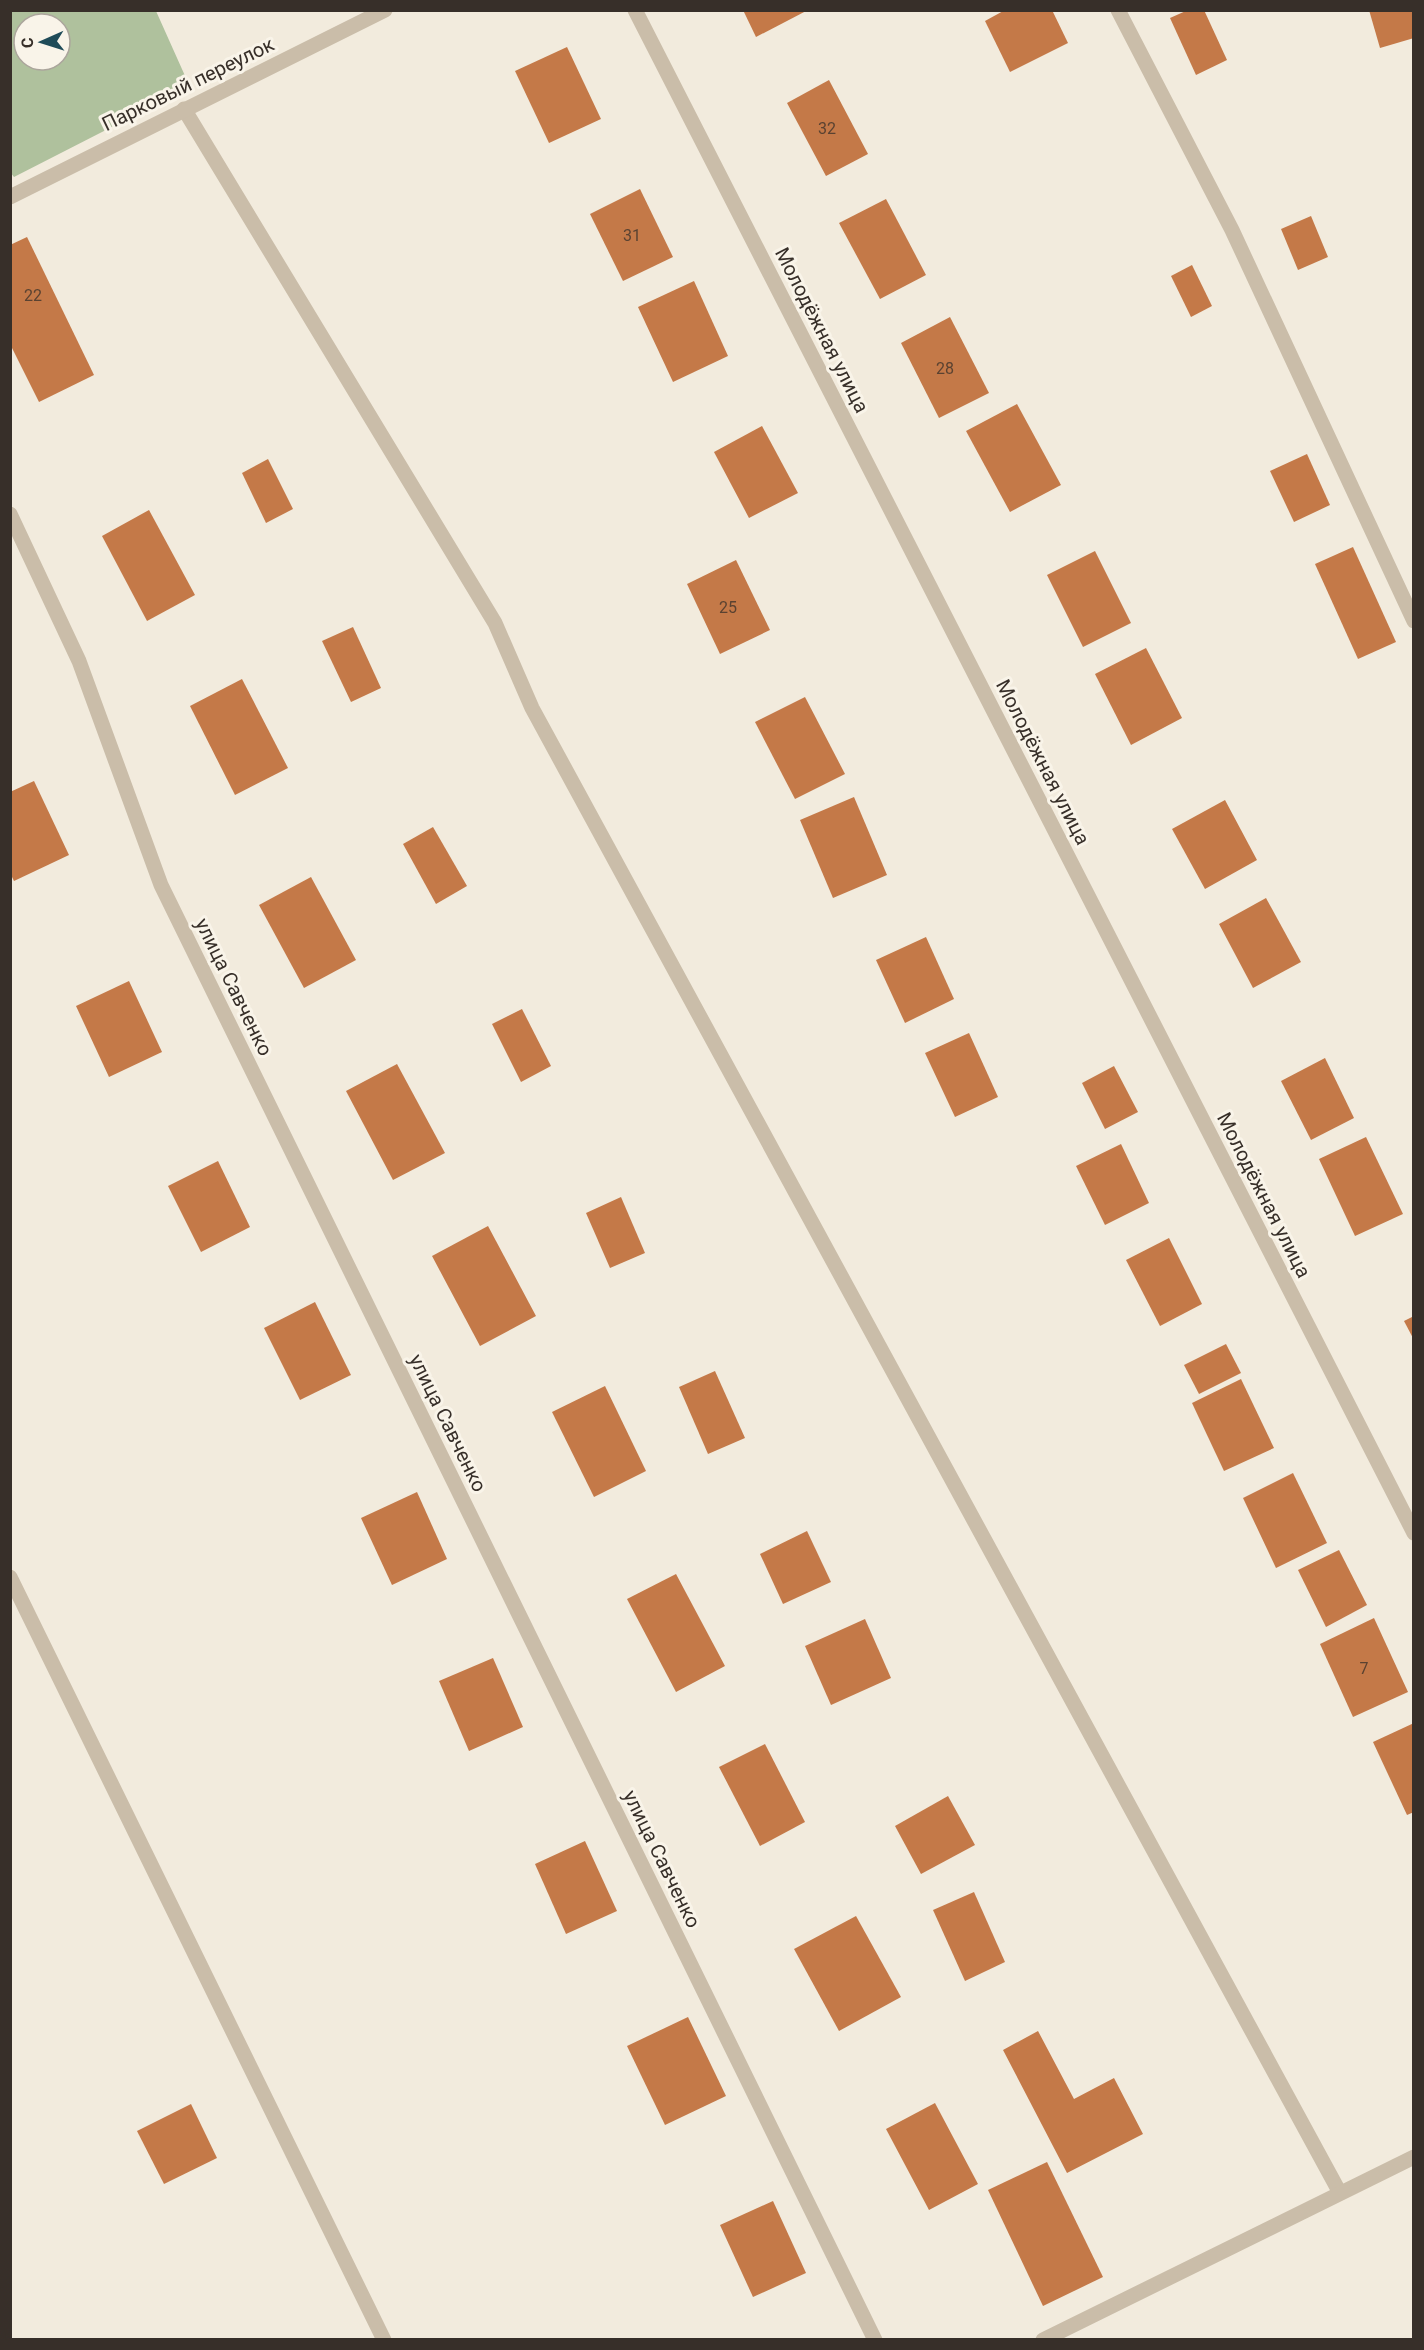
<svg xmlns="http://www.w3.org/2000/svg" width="1424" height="2350" font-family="Roboto,sans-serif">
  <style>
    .green { fill: #afc19d; fill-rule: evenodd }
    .building { fill: #c47948 }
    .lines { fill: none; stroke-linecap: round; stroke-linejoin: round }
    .minor { stroke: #cabda9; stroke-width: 15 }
    .labels { text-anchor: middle; stroke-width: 6; stroke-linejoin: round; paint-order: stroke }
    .number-label { font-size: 16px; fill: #5a4231 }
    .street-label { font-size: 20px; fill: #372f29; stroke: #f9f4e9 }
  </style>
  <rect width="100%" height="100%" fill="#f2ebdd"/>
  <!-- green -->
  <path class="green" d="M 10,11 L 156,11 L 190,87 L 14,177 L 10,172 ZM 24,24 L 60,24 L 60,60 L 24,60 Z"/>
  <!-- building -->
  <g class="building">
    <polygon points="743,10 808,10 756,37"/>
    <polygon points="1005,10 1052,10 1068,43 1010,72 985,21"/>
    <polygon points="1188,10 1204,10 1227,60 1196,75 1170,18"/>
    <polygon points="1369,10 1414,10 1414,38 1380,48"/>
    <polygon points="567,47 601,119 549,143 515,71"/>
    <polygon points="829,80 868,154 826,176 787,103"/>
    <polygon points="640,189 673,257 623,281 590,214"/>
    <polygon points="886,199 926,275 880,299 839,223"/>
    <polygon points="1311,216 1328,257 1298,270 1281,229"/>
    <polygon points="27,237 94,375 39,402 10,344 10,245"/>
    <polygon points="1192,265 1212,306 1191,317 1171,276"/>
    <polygon points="694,281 728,356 673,382 638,307"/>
    <polygon points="950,317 989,393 939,418 901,343"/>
    <polygon points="1017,404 1061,485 1010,512 966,431"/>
    <polygon points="762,426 798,493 749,518 714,452"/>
    <polygon points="1307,454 1330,505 1294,522 1270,471"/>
    <polygon points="268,459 293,509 266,523 242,473"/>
    <polygon points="149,510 195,595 147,621 102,536"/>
    <polygon points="1353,547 1396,642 1358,659 1315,564"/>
    <polygon points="1095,551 1131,623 1083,647 1047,575"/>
    <polygon points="736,560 770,630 720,654 687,584"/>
    <polygon points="353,627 381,688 351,702 322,641"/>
    <polygon points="1146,648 1182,718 1131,745 1095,674"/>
    <polygon points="242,679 288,768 235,795 190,706"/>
    <polygon points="805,697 845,774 795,799 755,722"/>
    <polygon points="34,781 69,855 14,881 10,873 10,792"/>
    <polygon points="854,797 887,875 833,898 800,820"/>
    <polygon points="1225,800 1257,860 1205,889 1172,829"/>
    <polygon points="433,827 467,886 436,904 403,844"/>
    <polygon points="311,877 356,960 304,988 259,905"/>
    <polygon points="1266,898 1301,962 1253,988 1219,924"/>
    <polygon points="926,937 954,999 905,1023 876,960"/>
    <polygon points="129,981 162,1052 109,1077 76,1006"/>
    <polygon points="522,1009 551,1066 521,1082 492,1024"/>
    <polygon points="969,1033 998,1097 955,1117 925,1053"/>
    <polygon points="1325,1058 1354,1118 1311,1140 1281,1081"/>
    <polygon points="397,1064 445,1153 393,1180 346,1091"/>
    <polygon points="1114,1066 1138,1112 1105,1129 1082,1083"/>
    <polygon points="1366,1137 1403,1214 1355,1236 1319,1159"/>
    <polygon points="1121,1144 1149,1203 1105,1225 1076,1166"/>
    <polygon points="218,1161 250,1227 201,1252 168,1186"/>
    <polygon points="621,1197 645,1253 610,1268 586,1213"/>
    <polygon points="488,1226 536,1316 480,1346 432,1256"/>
    <polygon points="1169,1238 1202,1304 1160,1326 1126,1260"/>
    <polygon points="315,1302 351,1375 300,1400 264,1328"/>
    <polygon points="1414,1316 1414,1340 1404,1321"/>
    <polygon points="1226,1344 1241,1373 1199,1394 1184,1365"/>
    <polygon points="715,1371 745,1438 708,1454 679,1387"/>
    <polygon points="1241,1379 1274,1448 1224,1471 1192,1403"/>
    <polygon points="605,1386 646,1471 594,1497 552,1412"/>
    <polygon points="1293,1473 1327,1543 1276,1568 1243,1498"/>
    <polygon points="417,1492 447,1559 392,1585 361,1518"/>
    <polygon points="807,1531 831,1582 783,1604 760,1554"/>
    <polygon points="1339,1550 1367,1605 1326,1627 1298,1570"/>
    <polygon points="676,1574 725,1666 676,1692 627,1599"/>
    <polygon points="1374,1618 1408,1692 1353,1717 1320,1644"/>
    <polygon points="865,1619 891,1678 831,1705 805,1646"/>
    <polygon points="493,1658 523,1727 469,1751 439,1681"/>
    <polygon points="1414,1723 1414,1812 1407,1815 1373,1742"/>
    <polygon points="765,1744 805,1822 760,1846 719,1767"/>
    <polygon points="948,1796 975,1845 921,1874 895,1826"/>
    <polygon points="585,1841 617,1911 566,1934 535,1864"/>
    <polygon points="974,1892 1005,1962 965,1981 933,1910"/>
    <polygon points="856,1916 901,1997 839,2031 794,1949"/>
    <polygon points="688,2017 726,2096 665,2125 627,2046"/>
    <polygon points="1038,2031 1074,2099 1114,2078 1143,2134 1067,2173 1003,2050"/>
    <polygon points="935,2103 978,2184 929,2210 886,2129"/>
    <polygon points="191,2104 217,2158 164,2184 137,2131"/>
    <polygon points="1047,2162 1103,2277 1043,2306 988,2190"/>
    <polygon points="773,2201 806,2273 753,2297 720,2225"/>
  </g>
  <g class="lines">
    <!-- minor -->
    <g class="minor">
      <polyline points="635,10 1414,1533"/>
      <polyline points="1118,10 1232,230 1414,621"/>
      <polyline points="184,109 495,623 532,708 1340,2193"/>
      <polyline points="10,197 385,10"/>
      <polyline points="10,514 79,661 161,885 875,2340"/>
      <polyline points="10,1577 384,2340"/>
      <polyline points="1043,2340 1414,2157"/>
    </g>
  </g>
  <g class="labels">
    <!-- number labels -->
    <g class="number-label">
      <text x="827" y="134">32</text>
      <text x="632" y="241">31</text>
      <text x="33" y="301">22</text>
      <text x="945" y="374">28</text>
      <text x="728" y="613">25</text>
      <text x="1364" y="1674">7</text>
    </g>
    <!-- street labels -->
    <g class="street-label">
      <text transform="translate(188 84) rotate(-26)" y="7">Парковый переулок</text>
      <text transform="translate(822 330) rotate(63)" y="7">Молодёжная улица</text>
      <text transform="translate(1043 762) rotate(63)" y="7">Молодёжная улица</text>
      <text transform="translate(234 987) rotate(64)" y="7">улица Савченко</text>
      <text transform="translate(1264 1195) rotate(63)" y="7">Молодёжная улица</text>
      <text transform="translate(448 1423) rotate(64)" y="7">улица Савченко</text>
      <text transform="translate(662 1859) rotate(64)" y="7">улица Савченко</text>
    </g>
  </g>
  <!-- border -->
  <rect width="1424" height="2350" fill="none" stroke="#372f29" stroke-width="24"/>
  <!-- north arrow -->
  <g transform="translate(42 42) rotate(267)"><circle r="28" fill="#f9f4e9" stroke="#aba59c" stroke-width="1.5"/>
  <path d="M0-4.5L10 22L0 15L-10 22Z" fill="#1f4b58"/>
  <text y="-9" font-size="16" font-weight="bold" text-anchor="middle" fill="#372f29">С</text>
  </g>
</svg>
